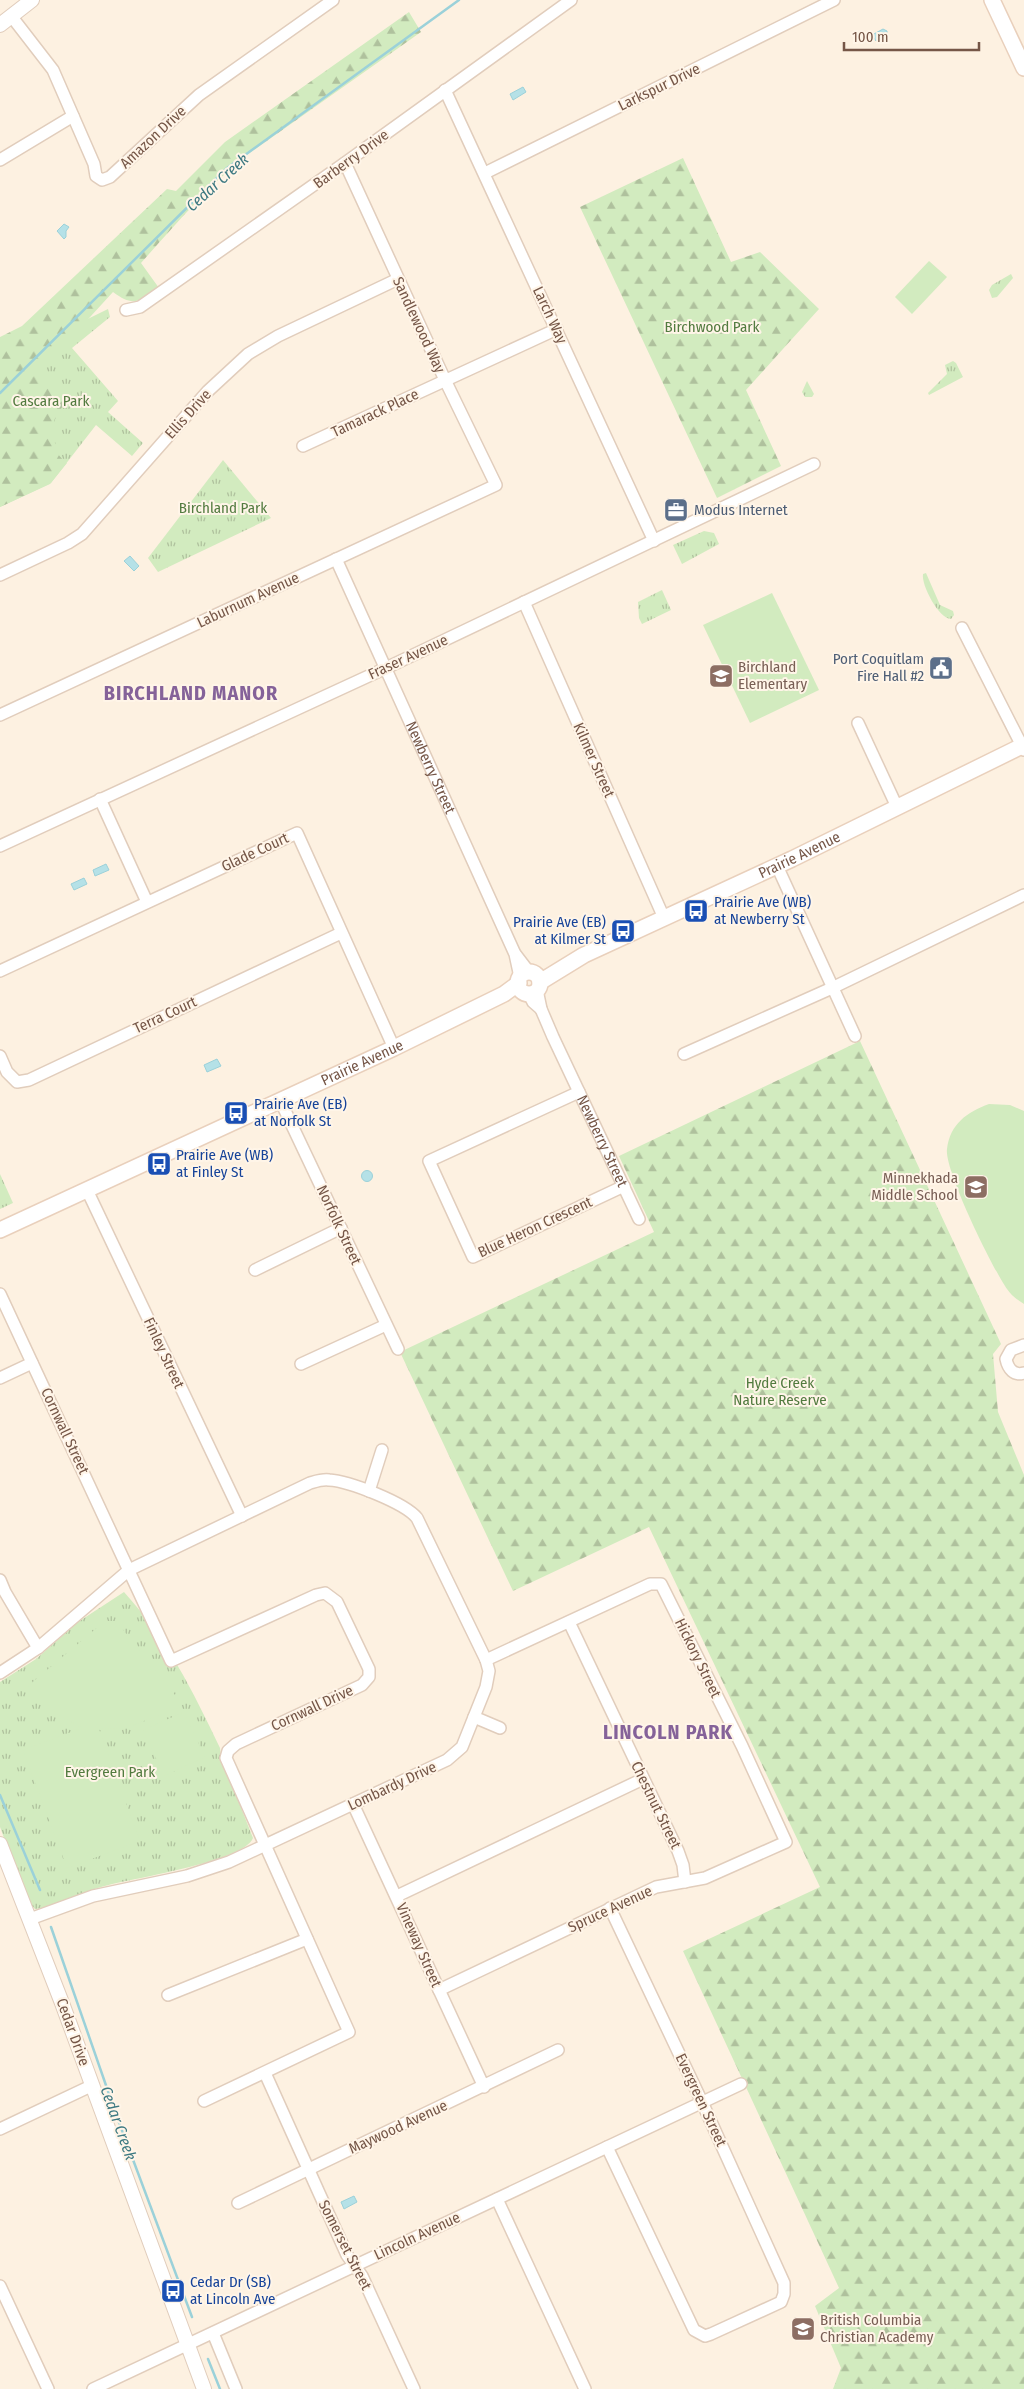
<svg xmlns="http://www.w3.org/2000/svg" width="1024" height="2389" font-family="'Fira Sans Condensed',sans-serif">
  <style>
    .grass { fill: url(#grass-tufts) }
    .forest { fill: url(#forest-firs) }
    .pitch { fill: #d2ebbf }
    .water { fill: #b5e1e7; stroke: #9bd1d9 }
    .lines { fill: none; stroke-linecap: round; stroke-linejoin: round }
    .stream { stroke: #9bd1d9; stroke-width: 2.5 }
    .minor-casing { stroke: #e1cdbc; stroke-width: 14 }
    .tertiary-casing { stroke: #e1cdbc; stroke-width: 16 }
    .secondary-casing { stroke: #e9d0bc; stroke-width: 18 }
    .minor { stroke: #fff; stroke-width: 11 }
    .tertiary { stroke: #fff; stroke-width: 14 }
    .secondary { stroke: #fff; stroke-width: 15 }
    .labels { text-anchor: middle; stroke-width: 4; stroke-linejoin: round; paint-order: stroke }
    .street-label { font-size: 15px; fill: #755647; stroke: #fff5e8 }
    .park-label { font-size: 15px; fill: #527b3f; stroke: #fff5e8 }
    .service-label { font-size: 15px; fill: #4e5e75; stroke: #fff5e8; text-anchor: start }
    .education-label { font-size: 15px; fill: #785e54; stroke: #fff5e8; text-anchor: start }
    .transit-label { font-size: 15px; fill: #164399; stroke: #fff5e8; text-anchor: start }
    .water-label { font-size: 16px; font-style: italic; fill: #3d7982; stroke: #fff5e8 }
    .district-label { font-size: 20px; font-weight: bold; letter-spacing: 1px; fill: #856299; stroke: #fff5e8 }
  </style>
  <defs>
    <pattern id="grass-tufts" width="24" height="20" patternUnits="userSpaceOnUse" patternTransform="scale(1.25)"><rect width="24" height="20" fill="#d2ebbf"/><path d="M3 7l-1-3M5 7V3M7 7l1-3M15 17l-1-3M17 17v-4M19 17l1-3" fill="none" stroke="#afc19d"/></pattern>
    <pattern id="forest-firs" width="22" height="20" patternUnits="userSpaceOnUse" patternTransform="scale(1.25)"><rect width="22" height="20" fill="#d2ebbf"/><path d="M5 1l3.5 6h-7zM16 11l3.5 6h-7z" fill="#afc19d"/></pattern>
  </defs>
  <rect width="100%" height="100%" fill="#fdf1e1"/>
  <!-- grass -->
  <g class="grass">
    <polygon points="1011,274 1013,278 997,297 992,298 989,290 992,285"/>
    <polygon points="108,309 110,317 72,348 118,401 108,412 143,443 132,456 96,425 51,483 0,507 0,362"/>
    <polygon points="953,361 956,363 963,377 929,395 928,393 947,374 945,365"/>
    <polygon points="807,381 814,394 812,397 805,397 802,392"/>
    <polygon points="223,460 271,518 158,572 148,558"/>
    <polygon points="704,531 714,533 719,544 682,564 673,545"/>
    <path d="M 926,573 L 940,605 L 953,611 L 954,615 L 951,619 C 939,619 921,585 923,574 Z"/>
    <polygon points="662,590 671,610 642,624 639,618 638,602"/>
    <polygon points="0,1174 13,1203 0,1209"/>
    <path d="M 124,1592 C 168,1641 192,1689 220,1748 L 221,1757 L 253,1838 C 244,1862 127,1879 101,1887 C 84,1892 50,1908 35,1909 L 27,1900 L 0,1827 L 0,1682 L 36,1659 L 78,1622 Z"/>
  </g>
  <!-- forest -->
  <g class="forest">
    <path d="M 409,12 L 421,32 L 244,157 C 206,189 174,226 141,263 L 159,288 C 139,302 133,307 113,292 L 80,328 L 32,374 L 69,399 C 55,416 50,420 55,443 C 57,453 58,456 67,463 L 50,484 L 0,507 L 0,337 L 22,326 L 167,189 L 176,191 L 225,142 Z"/>
    <polygon points="683,158 731,262 760,252 819,309 746,390 781,466 717,498 580,207"/>
    <polygon points="860,1041 1001,1344 993,1354 998,1412 1024,1475 1024,2389 833,2389 841,2368 815,2306 839,2288 683,1951 820,1887 649,1527 513,1591 400,1352 654,1232 619,1156"/>
  </g>
  <!-- pitch -->
  <g class="pitch">
    <polygon points="929,261 947,277 912,314 895,297"/>
    <polygon points="772,593 819,690 750,723 703,625"/>
    <path d="M 989,1104 L 1010,1105 L 1024,1111 L 1024,1304 C 1017,1300 1011,1295 1007,1289 C 993,1269 944,1170 947,1149 C 950,1124 967,1112 989,1104 Z"/>
    <polygon points="105,1621 116,1621 179,1700 159,1715 126,1728 99,1729 140,1841 67,1868 23,1750 82,1728 49,1709 28,1686"/>
    <polygon points="184,1712 205,1757 164,1776 143,1730"/>
  </g>
  <!-- water -->
  <g class="water">
    <polygon points="883,29 887,31 887,35 876,41 872,35"/>
    <polygon points="523,87 526,92 513,100 510,94"/>
    <polygon points="64,224 69,227 66,231 66,237 64,239 57,231"/>
    <polygon points="130,556 139,566 134,571 124,561"/>
    <polygon points="106,864 109,870 95,876 93,870"/>
    <polygon points="84,878 87,884 74,890 71,884"/>
    <polygon points="217,1059 221,1066 207,1072 204,1065"/>
    <circle cx="367" cy="1176" r="5.5"/>
    <polygon points="354,2196 357,2202 344,2209 341,2202"/>
  </g>
  <g class="lines">
    <!-- stream -->
    <g class="stream">
      <polyline points="0,393 227,168 459,0"/>
      <polyline points="0,1795 40,1890"/>
      <polyline points="51,1927 117,2117 192,2317"/>
      <polyline points="208,2359 220,2389"/>
    </g>
    <defs>
      <g id="minor">
        <polyline points="12,17 53,70 94,164 96,176 102,180 110,177 199,95 333,0"/>
        <polyline points="445,90 654,541"/>
        <polyline points="0,160 73,116"/>
        <polyline points="485,173 834,0"/>
        <polyline points="126,310 140,307 345,163 571,0"/>
        <polyline points="303,446 557,329"/>
        <path id="s1" d="M 336,559 L 515,954 L 520,977"/>
        <polyline points="0,575 68,543 82,534 208,391 248,354 278,336 398,279"/>
        <polyline points="524,602 664,918"/>
        <polyline points="962,628 1024,750"/>
        <polyline points="0,715 496,485 445,380 345,163"/>
        <polyline points="858,723 897,807"/>
        <polyline points="100,799 147,902"/>
        <polyline points="0,846 386,668 814,464"/>
        <polyline points="777,866 855,1036"/>
        <polyline points="516,955 529,972"/>
        <polyline points="0,971 297,833 394,1048"/>
        <path id="s2" d="M 537,990 L 541,1009 L 553,1037 L 639,1219"/>
        <polyline points="529,994 533,1002 541,1009"/>
        <polyline points="684,1054 832,988 1024,895"/>
        <polyline points="0,1056 7,1072 17,1082 29,1080 341,933"/>
        <polyline points="579,1092 429,1161 473,1257 624,1186"/>
        <polyline points="280,1100 398,1349"/>
        <polyline points="87,1190 242,1516"/>
        <polyline points="255,1270 341,1228"/>
        <polyline points="0,1294 171,1661 316,1595 325,1593 337,1602 369,1669 369,1677 362,1685 236,1744 228,1751 226,1758 349,2032 204,2101"/>
        <path d="M 1024,1345 L 1011,1350 L 1006,1359 C 1008,1369 1014,1376 1024,1373"/>
        <polyline points="301,1364 386,1325"/>
        <polyline points="0,1378 32,1363"/>
        <polyline points="369,1491 382,1450"/>
        <polyline points="0,1580 5,1592 38,1648"/>
        <polyline points="569,1622 678,1851 683,1865 685,1882"/>
        <path d="M 0,1673 L 38,1648 L 129,1570 L 310,1483 C 317,1481 323,1479 329,1480 C 349,1481 405,1503 417,1518 L 486,1660 L 489,1671 L 486,1687 L 462,1747 L 447,1760 L 229,1862 L 187,1876 L 93,1896 L 30,1919"/>
        <polyline points="474,1717 500,1728"/>
        <polyline points="353,1804 484,2087"/>
        <polyline points="397,1896 643,1779"/>
        <polyline points="439,1990 656,1887 705,1878 786,1842 742,1746 661,1584 650,1584 486,1660"/>
        <polyline points="168,1995 307,1939"/>
        <polyline points="265,2073 347,2255 362,2276 414,2389"/>
        <polyline points="0,2129 93,2085"/>
        <polyline points="607,2147 694,2330 705,2336 711,2334 781,2302 784,2294 784,2283 702,2102 610,1908"/>
        <polyline points="497,2199 585,2389"/>
        <polyline points="238,2203 558,2050"/>
        <polyline points="0,2286 48,2389"/>
        <polyline points="213,2333 236,2389"/>
        <polyline points="93,2389 741,2084"/>
      </g>
      <g id="tertiary">
        <polyline points="0,25 32,0"/>
        <polyline points="0,1844 62,2003 204,2389"/>
      </g>
      <g id="secondary">
        <polyline points="992,0 1024,68"/>
        <circle cx="529" cy="983" r="11"/>
        <path id="s3" d="M 540,982 L 584,955 L 792,859 L 1024,745"/>
        <path id="s4" d="M 0,1230 L 394,1048 L 504,994 L 519,983"/>
      </g>
    </defs>
    <!-- minor casing -->
    <use href="#minor" class="minor-casing"/>
    <!-- tertiary casing -->
    <use href="#tertiary" class="tertiary-casing"/>
    <!-- secondary casing -->
    <use href="#secondary" class="secondary-casing"/>
    <!-- minor -->
    <use href="#minor" class="minor"/>
    <!-- tertiary -->
    <use href="#tertiary" class="tertiary"/>
    <!-- secondary -->
    <use href="#secondary" class="secondary"/>
  </g>
  <!-- icons -->
  <defs>
    <symbol id="office-square" viewBox="-11 -11 22 22"><rect x="-9" y="-9" width="18" height="18" rx="4" fill="#5c6f8a" stroke="#fff5e8"/><path d="M-6-3h4V-5.5h4V-3h4V5H-6ZM-1-4.5V-3h2v-1.5ZM-6 0V1H6V0Z" fill="#fff"/></symbol>
    <symbol id="civic-square" viewBox="-11 -11 22 22"><rect x="-9" y="-9" width="18" height="18" rx="4" fill="#5c6f8a" stroke="#fff5e8"/><path d="M-.6-6.5H3V-4.5H.6V-3L4-1V1h2V6H-6V1h2V-1L-.6-3ZM-1.2 2.5V6h2.4V2.5Z" fill="#fff"/></symbol>
    <symbol id="school-square" viewBox="-11 -11 22 22"><rect x="-9" y="-9" width="18" height="18" rx="4" fill="#8d6e63" stroke="#fff5e8"/><path d="M0-5L7-2L0 1L-7-2ZM-4 1L0 2.5L4 1V4Q0 6-4 4Z" fill="#fff"/></symbol>
    <symbol id="bus-square" viewBox="-11 -11 22 22"><rect x="-9" y="-9" width="18" height="18" rx="4" fill="#1a4fb4" stroke="#fff5e8"/><path d="M-5-6H5V4H4V6H2V4H-2V6H-4V4H-5ZM-3.5-4V0h7V-4ZM-3.5 1.2v1.5H-2V1.2ZM2 1.2v1.5H3.5V1.2Z" fill="#fff"/></symbol>
  </defs>
  <g fill-rule="evenodd">
    <use href="#office-square" x="662" y="496" width="28" height="28"/>
    <use href="#civic-square" x="927" y="654" width="28" height="28"/>
    <use href="#school-square" x="707" y="662" width="28" height="28"/>
    <use href="#bus-square" x="682" y="897" width="28" height="28"/>
    <use href="#bus-square" x="609" y="917" width="28" height="28"/>
    <use href="#bus-square" x="222" y="1099" width="28" height="28"/>
    <use href="#bus-square" x="145" y="1150" width="28" height="28"/>
    <use href="#school-square" x="962" y="1173" width="28" height="28"/>
    <use href="#bus-square" x="159" y="2277" width="28" height="28"/>
    <use href="#school-square" x="789" y="2315" width="28" height="28"/>
  </g>
  <g class="labels">
    <!-- street labels -->
    <g class="street-label">
      <text transform="translate(659 87) rotate(-26)" y="5">Larkspur Drive</text>
      <text transform="translate(153 137) rotate(-43)" y="5">Amazon Drive</text>
      <text transform="translate(351 159) rotate(-36)" y="5">Barberry Drive</text>
      <text transform="translate(550 315) rotate(65)" y="5">Larch Way</text>
      <text transform="translate(419 325) rotate(65)" y="5">Sandlewood Way</text>
      <text transform="translate(375 413) rotate(-25)" y="5">Tamarack Place</text>
      <text transform="translate(188 414) rotate(-48)" y="5">Ellis Drive</text>
      <text transform="translate(248 600) rotate(-25)" y="5">Laburnum Avenue</text>
      <text transform="translate(408 657) rotate(-25)" y="5">Fraser Avenue</text>
      <text transform="translate(594 760) rotate(66)" y="5">Kilmer Street</text>
      <text dy="5" stroke="none"><textPath href="#s1" startOffset="229">Newberry Street</textPath></text>
      <text transform="translate(255 852) rotate(-25)" y="5">Glade Court</text>
      <text dy="5" stroke="none"><textPath href="#s3" startOffset="289">Prairie Avenue</textPath></text>
      <text transform="translate(165 1015) rotate(-25)" y="5">Terra Court</text>
      <text dy="5" stroke="none"><textPath href="#s4" startOffset="399">Prairie Avenue</textPath></text>
      <text dy="5" stroke="none"><textPath href="#s2" startOffset="165">Newberry Street</textPath></text>
      <text transform="translate(339 1225) rotate(65)" y="5">Norfolk Street</text>
      <text transform="translate(535 1227) rotate(-25)" y="5">Blue Heron Crescent</text>
      <text transform="translate(164 1353) rotate(65)" y="5">Finley Street</text>
      <text transform="translate(65 1431) rotate(65)" y="5">Cornwall Street</text>
      <text transform="translate(698 1658) rotate(64)" y="5">Hickory Street</text>
      <text transform="translate(312 1708) rotate(-25)" y="5">Cornwall Drive</text>
      <text transform="translate(392 1786) rotate(-25)" y="5">Lombardy Drive</text>
      <text transform="translate(656 1805) rotate(64)" y="5">Chestnut Street</text>
      <text transform="translate(610 1909) rotate(-25)" y="5">Spruce Avenue</text>
      <text transform="translate(419 1945) rotate(66)" y="5">Vineway Street</text>
      <text transform="translate(73 2032) rotate(70)" y="5">Cedar Drive</text>
      <text transform="translate(701 2100) rotate(65)" y="5">Evergreen Street</text>
      <text transform="translate(398 2127) rotate(-25)" y="5">Maywood Avenue</text>
      <text transform="translate(417 2236) rotate(-25)" y="5">Lincoln Avenue</text>
      <text transform="translate(345 2245) rotate(63)" y="5">Somerset Street</text>
    </g>
    <!-- park labels -->
    <g class="park-label">
      <text x="712" y="332">Birchwood Park</text>
      <text x="51" y="406">Cascara Park</text>
      <text x="223" y="513">Birchland Park</text>
      <text x="780" y="1388">Hyde Creek<tspan x="780" dy="17">Nature Reserve</tspan></text>
      <text x="110" y="1777">Evergreen Park</text>
    </g>
    <!-- service labels -->
    <g class="service-label">
      <text x="694" y="515">Modus Internet</text>
      <text x="924" y="664" text-anchor="end">Port Coquitlam<tspan x="924" dy="17">Fire Hall #2</tspan></text>
    </g>
    <!-- education labels -->
    <g class="education-label">
      <text x="738" y="672">Birchland<tspan x="738" dy="17">Elementary</tspan></text>
      <text x="958" y="1183" text-anchor="end">Minnekhada<tspan x="958" dy="17">Middle School</tspan></text>
      <text x="820" y="2325">British Columbia<tspan x="820" dy="17">Christian Academy</tspan></text>
    </g>
    <!-- transit labels -->
    <g class="transit-label">
      <text x="714" y="907">Prairie Ave (WB)<tspan x="714" dy="17">at Newberry St</tspan></text>
      <text x="606" y="927" text-anchor="end">Prairie Ave (EB)<tspan x="606" dy="17">at Kilmer St</tspan></text>
      <text x="254" y="1109">Prairie Ave (EB)<tspan x="254" dy="17">at Norfolk St</tspan></text>
      <text x="176" y="1160">Prairie Ave (WB)<tspan x="176" dy="17">at Finley St</tspan></text>
      <text x="190" y="2287">Cedar Dr (SB)<tspan x="190" dy="17">at Lincoln Ave</tspan></text>
    </g>
    <!-- water labels -->
    <g class="water-label">
      <text transform="translate(217 182) rotate(-42)" y="6">Cedar Creek</text>
      <text transform="translate(119 2123) rotate(70)" y="6">Cedar Creek</text>
    </g>
    <!-- district labels -->
    <g class="district-label">
      <text x="191" y="700">BIRCHLAND MANOR</text>
      <text x="668" y="1739">LINCOLN PARK</text>
    </g>
  </g>
  <!-- scale -->
  <path d="M844 42v8h135v-8" fill="none" stroke="#755647" stroke-width="2.5"/>
  <text x="852" y="42" font-size="15" fill="#755647" stroke="#fff5e8" stroke-width="4" paint-order="stroke">100 m</text>
</svg>
